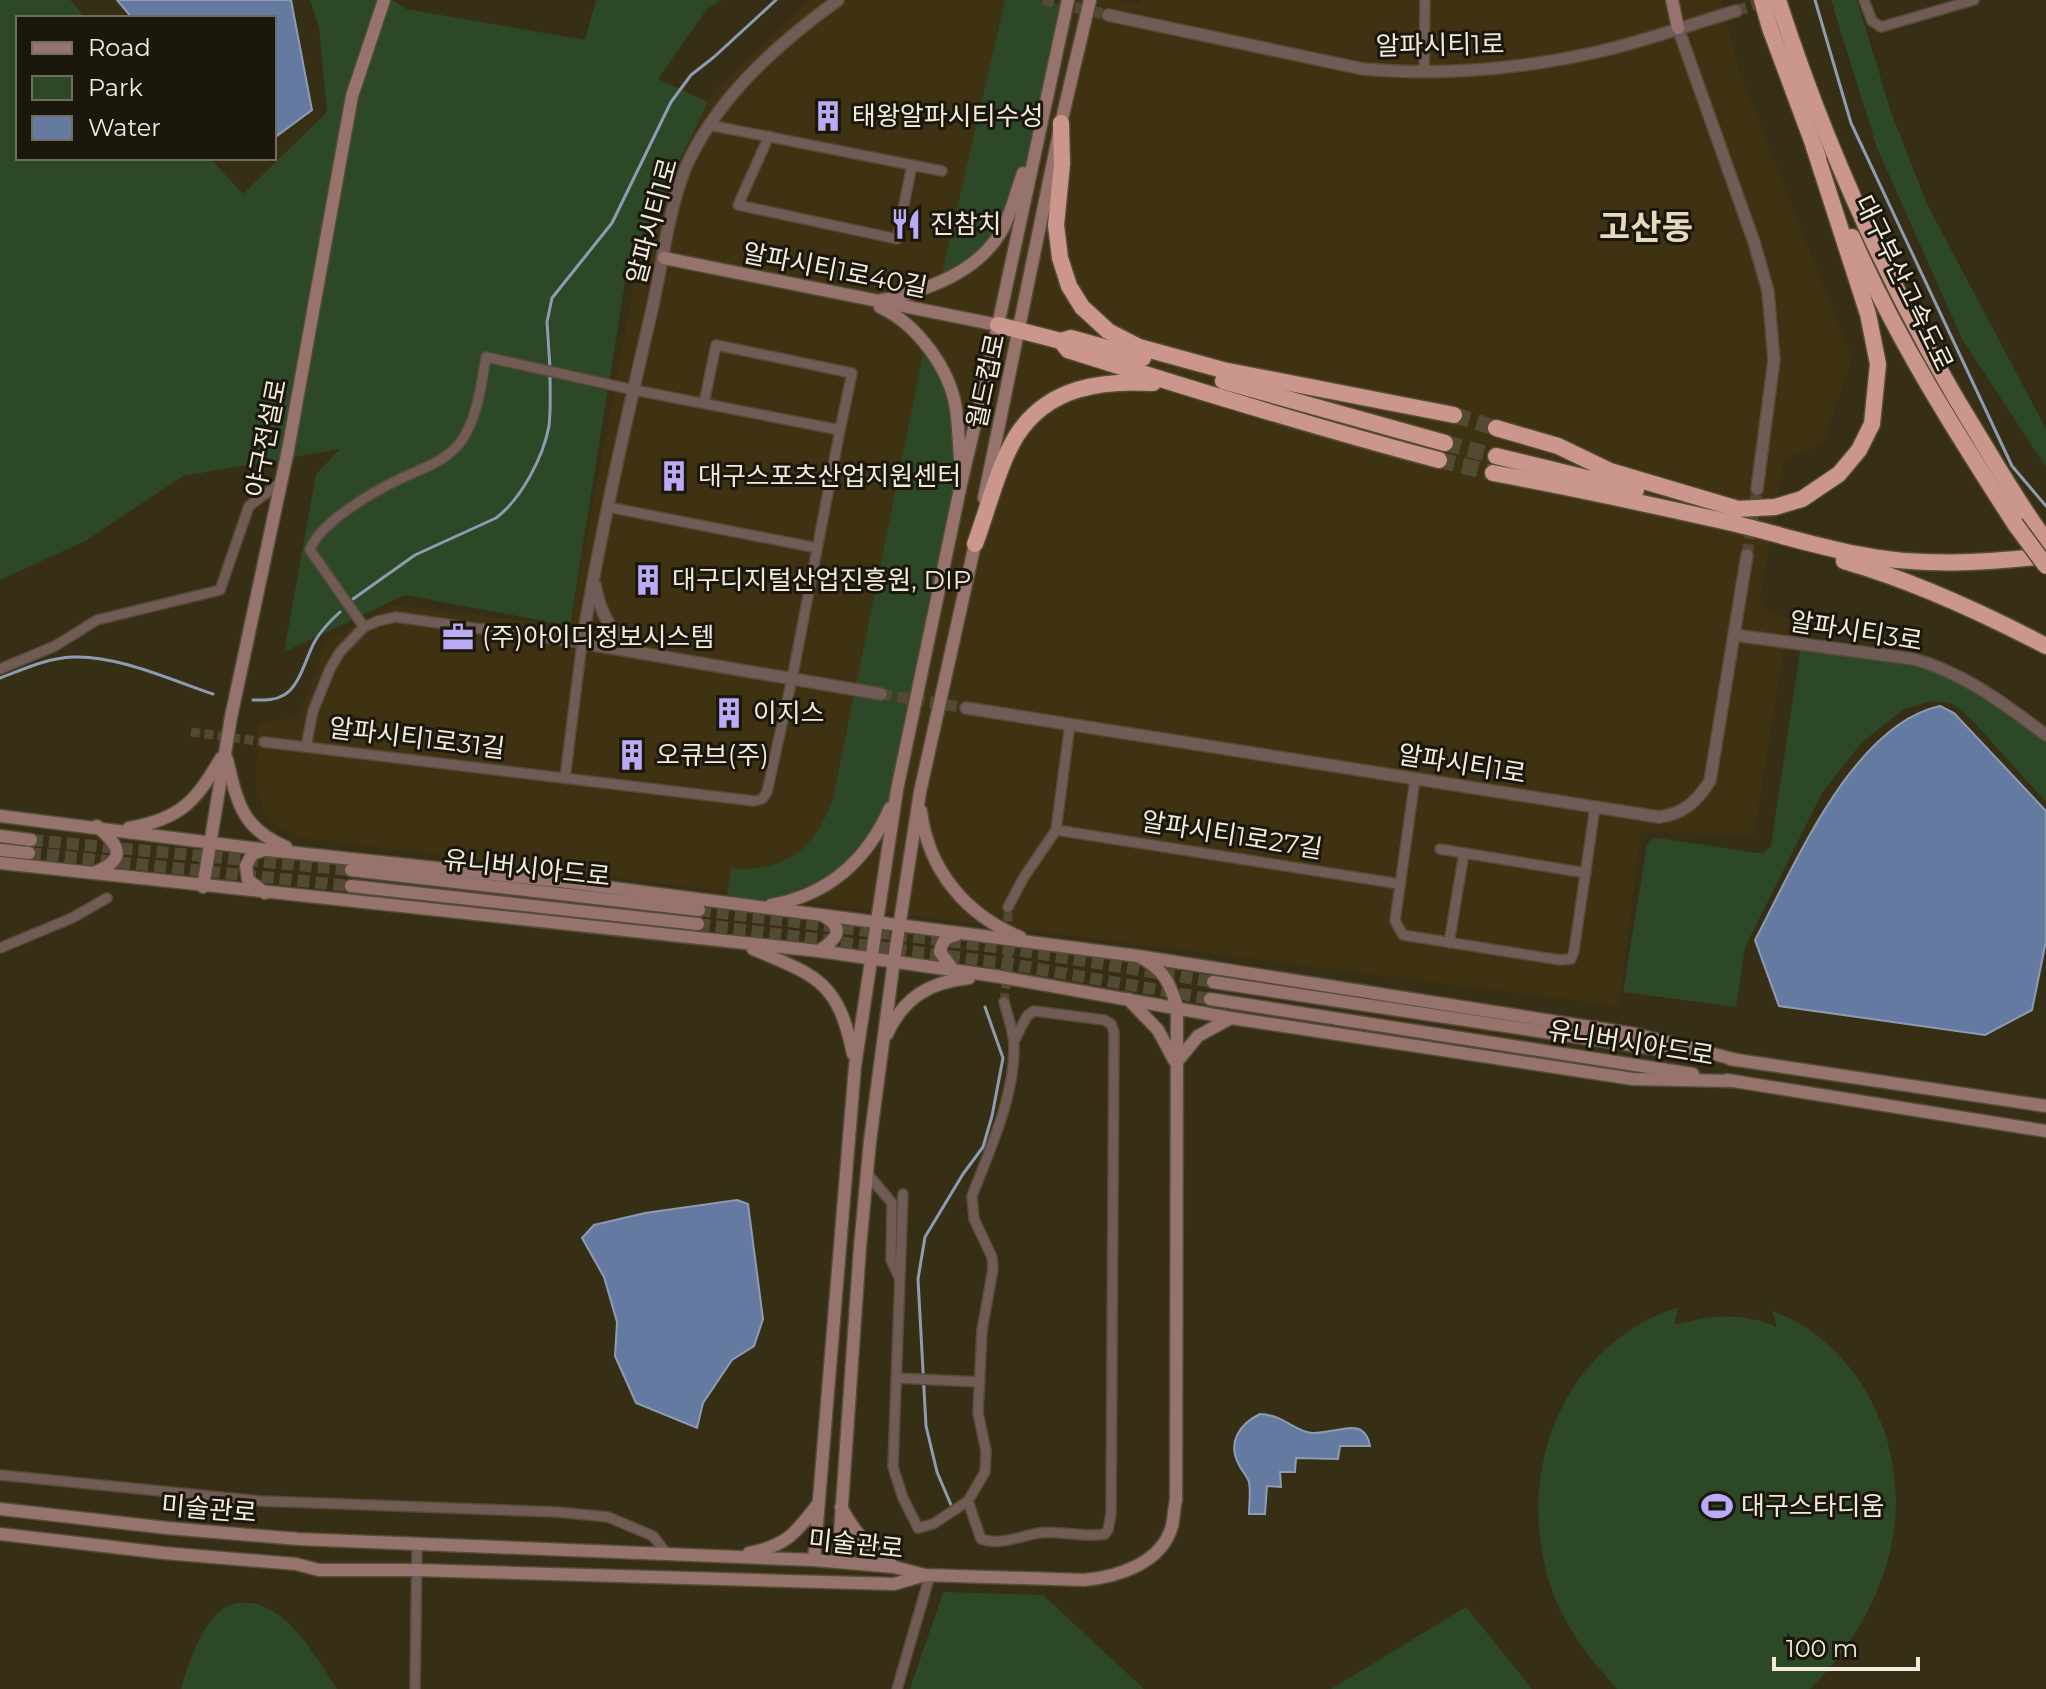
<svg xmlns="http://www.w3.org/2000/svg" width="2046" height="1689" font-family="Montserrat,'Noto Sans KR',sans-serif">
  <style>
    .built { fill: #3f3213 }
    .green { fill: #2c4827 }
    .water { fill: #647aa1; stroke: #8e9cb3; stroke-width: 2 }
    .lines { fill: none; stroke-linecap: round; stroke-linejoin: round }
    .stream { stroke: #8e9cb3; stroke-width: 3 }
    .minor-tunnel { stroke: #534a34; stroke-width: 9; stroke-dasharray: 9 4.5; stroke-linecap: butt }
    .tertiary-tunnel { stroke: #534a34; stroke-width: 11; stroke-dasharray: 11 5.5; stroke-linecap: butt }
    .secondary-tunnel { stroke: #534a34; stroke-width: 12; stroke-dasharray: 12 6; stroke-linecap: butt }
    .motorway-tunnel { stroke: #534a34; stroke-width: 16; stroke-dasharray: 16 8; stroke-linecap: butt }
    .minor-casing { stroke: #554c36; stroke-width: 12 }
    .tertiary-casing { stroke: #554c36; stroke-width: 14 }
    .secondary-casing { stroke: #554c36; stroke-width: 15 }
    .motorway-casing { stroke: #554c36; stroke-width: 19 }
    .minor { stroke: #715b56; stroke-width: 9 }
    .tertiary { stroke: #715b56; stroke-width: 11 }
    .secondary { stroke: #96736c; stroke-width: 12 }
    .motorway { stroke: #cb968b; stroke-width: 16 }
    .motorway-bridge-casing { stroke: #554c36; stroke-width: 19; stroke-linecap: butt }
    .motorway-bridge { stroke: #cb968b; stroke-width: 16 }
    .labels { text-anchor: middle; stroke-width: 6; stroke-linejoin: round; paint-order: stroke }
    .street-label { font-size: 26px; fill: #f1ebdd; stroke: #1b170c }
    .poi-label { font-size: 26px; fill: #f1ebdd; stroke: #1b170c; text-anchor: start }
    .district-label { font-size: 34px; font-weight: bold; fill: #e6dabe; stroke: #1b170c }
  </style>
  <rect width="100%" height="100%" fill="#372e16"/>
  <!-- built -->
  <polygon class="built" points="811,0 1117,0 1139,4 1140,0 1722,0 1740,73 1852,359 1823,443 1784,460 1760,599 1768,613 1789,618 1754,836 1641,831 1619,1006 299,837 268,822 256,789 258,723 298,717 328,639 393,605 570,626 638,263 679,148 716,90"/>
  <!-- green -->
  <g class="green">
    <polygon points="0,0 70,0 86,18 18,18 18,158 210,158 243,194 327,112 319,27 310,0 392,0 406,9 585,40 596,0 721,0 707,9 658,79 708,102 628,264 570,626 405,595 284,652 316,474 340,449 183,476 85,541 0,580"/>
    <polygon points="1005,0 1043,0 1067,6 1038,136 1000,233 940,283"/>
    <polygon points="1831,0 1857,0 1891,112 1927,204 2046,429 2046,467 1963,341 1877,148"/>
    <path d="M 925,345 L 946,377 L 961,470 L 897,790 L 885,819 L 839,877 L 769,905 L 726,903 L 731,868 C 786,873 815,848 833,799 Z"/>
    <polygon points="1801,644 1931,664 2046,735 2046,802 1972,720 1953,704 1933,701 1904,709 1862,742 1822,793 1745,947 1736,1007 1623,992 1647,844 1650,840 1658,838 1757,853 1763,853 1771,846"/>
    <path d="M 1678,1307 L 1674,1325 C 1711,1315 1741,1312 1777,1327 L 1772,1311 C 1865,1345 1912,1453 1891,1547 C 1879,1601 1849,1651 1810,1689 L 1617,1689 C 1592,1661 1566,1629 1553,1593 C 1512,1479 1559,1346 1678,1307 Z"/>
    <polygon points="943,1592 1043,1595 1144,1689 910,1689"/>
    <path d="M 253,1603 C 291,1611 317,1658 337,1689 L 181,1689 C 188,1664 205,1611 233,1604 C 239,1602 247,1603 253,1603 Z"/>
    <polygon points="1466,1607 1532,1689 1331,1689"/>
  </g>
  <!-- water -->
  <g class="water">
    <polygon points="117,0 291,0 312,110 274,138 274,18 132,18"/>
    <path d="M 1940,706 L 1954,713 L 2046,811 L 2046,941 L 2032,1010 L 1985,1035 L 1779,1006 L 1755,940 C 1794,867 1852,725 1940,706 Z"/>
    <polygon points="737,1200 748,1204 763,1319 754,1346 732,1360 703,1403 697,1428 636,1403 615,1356 617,1322 604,1277 582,1238 594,1225 645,1213"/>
    <path d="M 1260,1414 C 1284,1415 1294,1431 1312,1433 C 1327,1434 1350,1424 1361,1430 C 1367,1434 1369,1440 1370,1446 L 1340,1446 L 1338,1459 L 1296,1458 L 1295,1472 L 1280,1472 L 1281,1487 L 1267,1486 L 1265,1514 L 1249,1514 C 1249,1504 1251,1492 1249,1482 C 1247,1476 1242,1471 1239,1465 C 1227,1443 1239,1424 1260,1414 Z"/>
  </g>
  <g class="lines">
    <!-- stream -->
    <g class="stream">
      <polyline points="1815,0 1851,123 2012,466 2046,506"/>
      <polyline points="550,368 547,322 552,298 612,223 671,102 691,75 714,57 776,0"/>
      <path d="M 353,599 L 415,555 L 496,518 C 521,499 543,458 549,426 C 551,409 550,392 550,375"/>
      <path d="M 0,678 C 24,669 47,658 73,657 C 117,655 171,680 213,694"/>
      <path d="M 253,700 C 263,700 274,701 284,695 C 300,686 306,657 315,641 C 322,629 330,621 340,612"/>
      <polyline points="951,1505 937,1472 926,1426 918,1279 925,1237 963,1174 983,1147 992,1116 1003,1058 985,1007"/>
    </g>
    <!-- minor-tunnel -->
    <g class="minor-tunnel">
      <polyline points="191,732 264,742"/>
      <polyline points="1004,1002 1008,971 1008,907"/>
    </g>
    <!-- tertiary-tunnel -->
    <g class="tertiary-tunnel">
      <polyline points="1043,0 1108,15"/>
      <polyline points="1736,11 1766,1"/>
      <polyline points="1747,555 1757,489"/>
      <polyline points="881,694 966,708"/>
    </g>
    <!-- secondary-tunnel -->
    <g class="secondary-tunnel">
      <polyline points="31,840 351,870"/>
      <polyline points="29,853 351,886"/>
      <polyline points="699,910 1011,949 1213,982"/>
      <polyline points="698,924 1010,964 1210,999"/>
    </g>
    <!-- motorway-tunnel -->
    <g class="motorway-tunnel">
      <polyline points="1454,415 1496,428"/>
      <polyline points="1445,443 1496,456"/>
      <polyline points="1439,460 1493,473"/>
    </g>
    <defs>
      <g id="minor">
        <polyline points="1864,0 1872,21 1881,27 1974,0"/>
        <polyline points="1424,72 1425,0"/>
        <polyline points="709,125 942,171"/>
        <polyline points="769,136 738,205 897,239 912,165"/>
        <polyline points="704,403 716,345 852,373 840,430"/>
        <polyline points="608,507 817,548"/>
        <polyline points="0,669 55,646 97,620 220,590 249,506 280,483"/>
        <path d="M 264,742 L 754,801 L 762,799 L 767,792 L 792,679 L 840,430 L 634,390 L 486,357 C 481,385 478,416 462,440 C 448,461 422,468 400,479 C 374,491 319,523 310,550 L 364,627"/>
        <polyline points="306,747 313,711 330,669 340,652 364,627 378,621 396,617 582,643 565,778"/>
        <polyline points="1415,779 1395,921 1403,935 1560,960 1571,959 1574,951 1595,807"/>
        <polyline points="1056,830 1400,884"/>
        <polyline points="1440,849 1464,853"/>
        <polyline points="1008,907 1024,877 1056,830 1070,724"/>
        <polyline points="1449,943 1464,853 1586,873"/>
        <polyline points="0,948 72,918 107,898"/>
        <path d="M 1004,1002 C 1008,1016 1013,1030 1014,1045 C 1015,1096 990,1149 972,1196 L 974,1219 L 992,1257 L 993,1269 L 982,1330 L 978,1413 L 986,1451 L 985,1472 L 968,1501 L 981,1539 C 1000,1546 1020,1536 1039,1533 C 1060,1530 1083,1538 1105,1534 L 1108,1530 L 1111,1514 L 1114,1032 L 1111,1024 L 1104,1020 L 1034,1011 L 1027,1016 L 1014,1041"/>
        <polyline points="868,1171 870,1177 892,1203 891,1260 899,1277"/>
        <polyline points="903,1194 893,1467 903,1498 918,1528 933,1524 968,1501"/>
        <polyline points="896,1378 980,1382"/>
        <polyline points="0,1475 261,1501 557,1512 608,1517 653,1536 667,1554"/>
        <polyline points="415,1689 417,1544"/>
        <polyline points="897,1689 930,1575"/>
      </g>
      <g id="tertiary">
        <path d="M 838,0 C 779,43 723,92 690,158 C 670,198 663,260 653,305 C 627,417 601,529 582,643 L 881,694"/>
        <path d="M 1108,15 L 1363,69 C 1443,76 1523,69 1601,51 C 1646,41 1691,24 1736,11"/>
        <polyline points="1678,28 1754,242 1768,291 1774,360 1757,489"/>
        <path d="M 595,585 C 600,612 611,635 635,649"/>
        <path d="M 1734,635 L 1913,659 C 1963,672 2006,705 2046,735"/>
        <path d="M 966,708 L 1659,817 C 1684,814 1697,801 1710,781 L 1747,555"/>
      </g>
      <g id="secondary">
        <polyline points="1672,0 1678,28"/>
        <polyline points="664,258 998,325"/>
        <path d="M 881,300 L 889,299 C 931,288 977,272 1001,232 C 1011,215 1016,192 1023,173"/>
        <path d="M 880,307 C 917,324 950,369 956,409 C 959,430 959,451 961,471"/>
        <polyline points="984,498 1061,123 1090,0"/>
        <path d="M 227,759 C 237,802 242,829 286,847"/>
        <path d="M 921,811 C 928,870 966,915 1020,937"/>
        <polyline points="0,816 268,850 567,882 1138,956 1635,1034 1737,1060"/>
        <path d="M 129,828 C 181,819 196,801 221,758"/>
        <polyline points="0,836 31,840"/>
        <polyline points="0,850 29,853"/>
        <polyline points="264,850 252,854 246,866 248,880 265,893"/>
        <polyline points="0,863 819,951 995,976 1231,1018 1633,1079 1731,1081"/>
        <polyline points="351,870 699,910"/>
        <path d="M 96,872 C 128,858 119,846 97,826"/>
        <polyline points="351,886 698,924"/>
        <polyline points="203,887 231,717 288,450 352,96 384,0"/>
        <path d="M 771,905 C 828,895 867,860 890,808"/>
        <path d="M 753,949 C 817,976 838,981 853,1054"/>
        <path d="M 819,951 C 835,940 847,930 824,916"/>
        <path d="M 954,971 L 940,952 C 942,941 945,938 956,935"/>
        <polyline points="1213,982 1677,1052"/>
        <polyline points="1128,999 1158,1030 1174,1060"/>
        <polyline points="1210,999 1693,1074"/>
        <path d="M 887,1034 C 904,997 930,982 969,978"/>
        <polyline points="1730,1059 2046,1106"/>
        <polyline points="1176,1063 1198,1036 1231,1018"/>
        <polyline points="1727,1080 2046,1131"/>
        <path d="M 841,1507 C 855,1533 869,1548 892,1565"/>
        <path d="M 0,1509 L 167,1528 L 298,1539 L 814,1560 L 894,1567 L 925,1575 L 1084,1580 C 1118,1577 1162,1563 1172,1526 C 1174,1517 1174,1508 1176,1500 L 1177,1007 C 1169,980 1163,969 1138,956"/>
        <polyline points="0,1534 164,1553 296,1564 319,1570 416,1570 894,1584 925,1575"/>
        <path d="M 749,1553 C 786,1546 796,1533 818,1504"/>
        <polyline points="814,1560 855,1066 897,790 961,484 998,325 1068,0"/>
        <polyline points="838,1562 860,1247 870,1141 894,960 920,792 977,535"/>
      </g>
      <g id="motorway">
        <polyline points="1762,0 1770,28 1818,157"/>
        <path d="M 1778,0 C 1828,155 1897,305 1983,443 C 2003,476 2023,510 2046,541"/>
        <polyline points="1061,123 1062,164 1056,225 1060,258 1069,286 1082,307 1108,331 1139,347 1223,370 1454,415"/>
        <path d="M 1852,237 C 1896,338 1955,431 2015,524"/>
        <polyline points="998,325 1061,341 1071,338 1143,358"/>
        <path d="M 1061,341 L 1068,350 C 1191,389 1314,427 1439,460"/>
        <polyline points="1223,381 1445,443"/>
        <polyline points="1496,428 1558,446 1610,471 1738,509 1775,507 1802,499 1839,474 1859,450 1872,424 1878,364 1868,314 1814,147"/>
        <polyline points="1496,456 1636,490"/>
        <path d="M 1493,473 C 1573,488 1652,505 1732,523 C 1774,533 1815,546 1857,554 C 1918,567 1985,563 2046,556"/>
        <path d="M 975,544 C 987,512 999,463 1017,435 C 1048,387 1101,380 1153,383"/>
        <path d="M 1844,561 C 1914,581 1981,612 2046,646"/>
      </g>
    </defs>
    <!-- minor casing -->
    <use href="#minor" class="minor-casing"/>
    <!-- tertiary casing -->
    <use href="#tertiary" class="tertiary-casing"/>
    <!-- secondary casing -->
    <use href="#secondary" class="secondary-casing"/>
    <!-- motorway casing -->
    <use href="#motorway" class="motorway-casing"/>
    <!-- minor -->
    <use href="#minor" class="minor"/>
    <!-- tertiary -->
    <use href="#tertiary" class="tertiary"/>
    <!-- secondary -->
    <use href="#secondary" class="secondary"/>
    <!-- motorway -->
    <use href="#motorway" class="motorway"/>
    <defs>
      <polyline id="motorway-bridge" points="2015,524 2046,566"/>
    </defs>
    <!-- motorway-bridge casing -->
    <use href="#motorway-bridge" class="motorway-bridge-casing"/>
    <!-- motorway-bridge -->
    <use href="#motorway-bridge" class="motorway-bridge"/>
  </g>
  <!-- icons -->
  <defs>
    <symbol id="building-bare" viewBox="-9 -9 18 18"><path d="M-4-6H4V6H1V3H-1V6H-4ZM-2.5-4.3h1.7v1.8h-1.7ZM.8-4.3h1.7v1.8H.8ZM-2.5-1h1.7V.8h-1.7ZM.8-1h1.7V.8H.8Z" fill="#bbaaf6" stroke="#1b170c" stroke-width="2.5" paint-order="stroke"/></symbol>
    <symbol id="restaurant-bare" viewBox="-9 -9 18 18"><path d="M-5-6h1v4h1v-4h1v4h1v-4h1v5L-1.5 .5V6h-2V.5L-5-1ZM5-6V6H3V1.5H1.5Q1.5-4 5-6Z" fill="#bbaaf6" stroke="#1b170c" stroke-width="2.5" paint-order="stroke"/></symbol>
    <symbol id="office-bare" viewBox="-9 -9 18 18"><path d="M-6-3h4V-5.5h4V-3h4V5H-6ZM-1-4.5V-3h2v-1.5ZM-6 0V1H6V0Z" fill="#bbaaf6" stroke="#1b170c" stroke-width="2.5" paint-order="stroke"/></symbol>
    <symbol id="stadium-bare" viewBox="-9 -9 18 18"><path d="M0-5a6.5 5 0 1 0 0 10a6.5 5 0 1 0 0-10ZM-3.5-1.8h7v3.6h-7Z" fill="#bbaaf6" stroke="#1b170c" stroke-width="2.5" paint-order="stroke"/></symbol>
  </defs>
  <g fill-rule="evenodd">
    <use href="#building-bare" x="806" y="94" width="44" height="44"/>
    <use href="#restaurant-bare" x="884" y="202" width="44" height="44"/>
    <use href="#building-bare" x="652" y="454" width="44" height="44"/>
    <use href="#building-bare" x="626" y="558" width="44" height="44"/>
    <use href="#office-bare" x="436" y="615" width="44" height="44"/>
    <use href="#building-bare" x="707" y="691" width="44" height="44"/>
    <use href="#building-bare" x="610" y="733" width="44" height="44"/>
    <use href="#stadium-bare" x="1695" y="1484" width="44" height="44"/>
  </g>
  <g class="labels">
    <!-- street labels -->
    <g class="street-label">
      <text transform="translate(1440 45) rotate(-1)" y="9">알파시티1로</text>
      <text transform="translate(652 221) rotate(-75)" y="9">알파시티1로</text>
      <text transform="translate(835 270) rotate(11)" y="9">알파시티1로40길</text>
      <text transform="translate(1904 283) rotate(64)" y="9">대구부산고속도로</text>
      <text transform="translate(986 381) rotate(-78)" y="9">월드컵로</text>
      <text transform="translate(266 438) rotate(-79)" y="9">야구전설로</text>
      <text transform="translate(1856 631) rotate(9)" y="9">알파시티3로</text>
      <text transform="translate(417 738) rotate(7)" y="9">알파시티1로31길</text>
      <text transform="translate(1462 764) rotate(9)" y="9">알파시티1로</text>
      <text transform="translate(1232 835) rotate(9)" y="9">알파시티1로27길</text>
      <text transform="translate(527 868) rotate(6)" y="9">유니버시아드로</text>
      <text transform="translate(1631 1043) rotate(9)" y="9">유니버시아드로</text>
      <text transform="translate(209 1509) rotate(5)" y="9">미술관로</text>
      <text transform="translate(856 1544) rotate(6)" y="9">미술관로</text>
    </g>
    <!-- poi labels -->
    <g class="poi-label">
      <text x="852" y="125">태왕알파시티수성</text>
      <text x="930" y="233">진참치</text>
      <text x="698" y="485">대구스포츠산업지원센터</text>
      <text x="672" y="589">대구디지털산업진흥원, DIP</text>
      <text x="482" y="646">(주)아이디정보시스템</text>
      <text x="753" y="722">이지스</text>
      <text x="656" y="764">오큐브(주)</text>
      <text x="1741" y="1515">대구스타디움</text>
    </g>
    <!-- district labels -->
    <g class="district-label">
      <text x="1646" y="239">고산동</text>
    </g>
  </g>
  <!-- legend -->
  <rect x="16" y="16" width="260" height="144" fill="#1b170c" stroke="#716c60" stroke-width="2"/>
  <rect x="32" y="42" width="40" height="12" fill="#96736c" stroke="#716c60" stroke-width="2"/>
  <text x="88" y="56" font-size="24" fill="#f1ebdd">Road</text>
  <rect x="32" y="76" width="40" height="24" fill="#2c4827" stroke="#716c60" stroke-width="2"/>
  <text x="88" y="96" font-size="24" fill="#f1ebdd">Park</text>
  <rect x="32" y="116" width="40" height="24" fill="#647aa1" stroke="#716c60" stroke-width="2"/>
  <text x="88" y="136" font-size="24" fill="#f1ebdd">Water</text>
  <!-- scale -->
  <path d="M1774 1657v12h144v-12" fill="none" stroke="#f1ebdd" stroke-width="4"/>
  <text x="1786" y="1657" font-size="24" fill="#f1ebdd" stroke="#1b170c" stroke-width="6" paint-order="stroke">100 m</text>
</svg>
